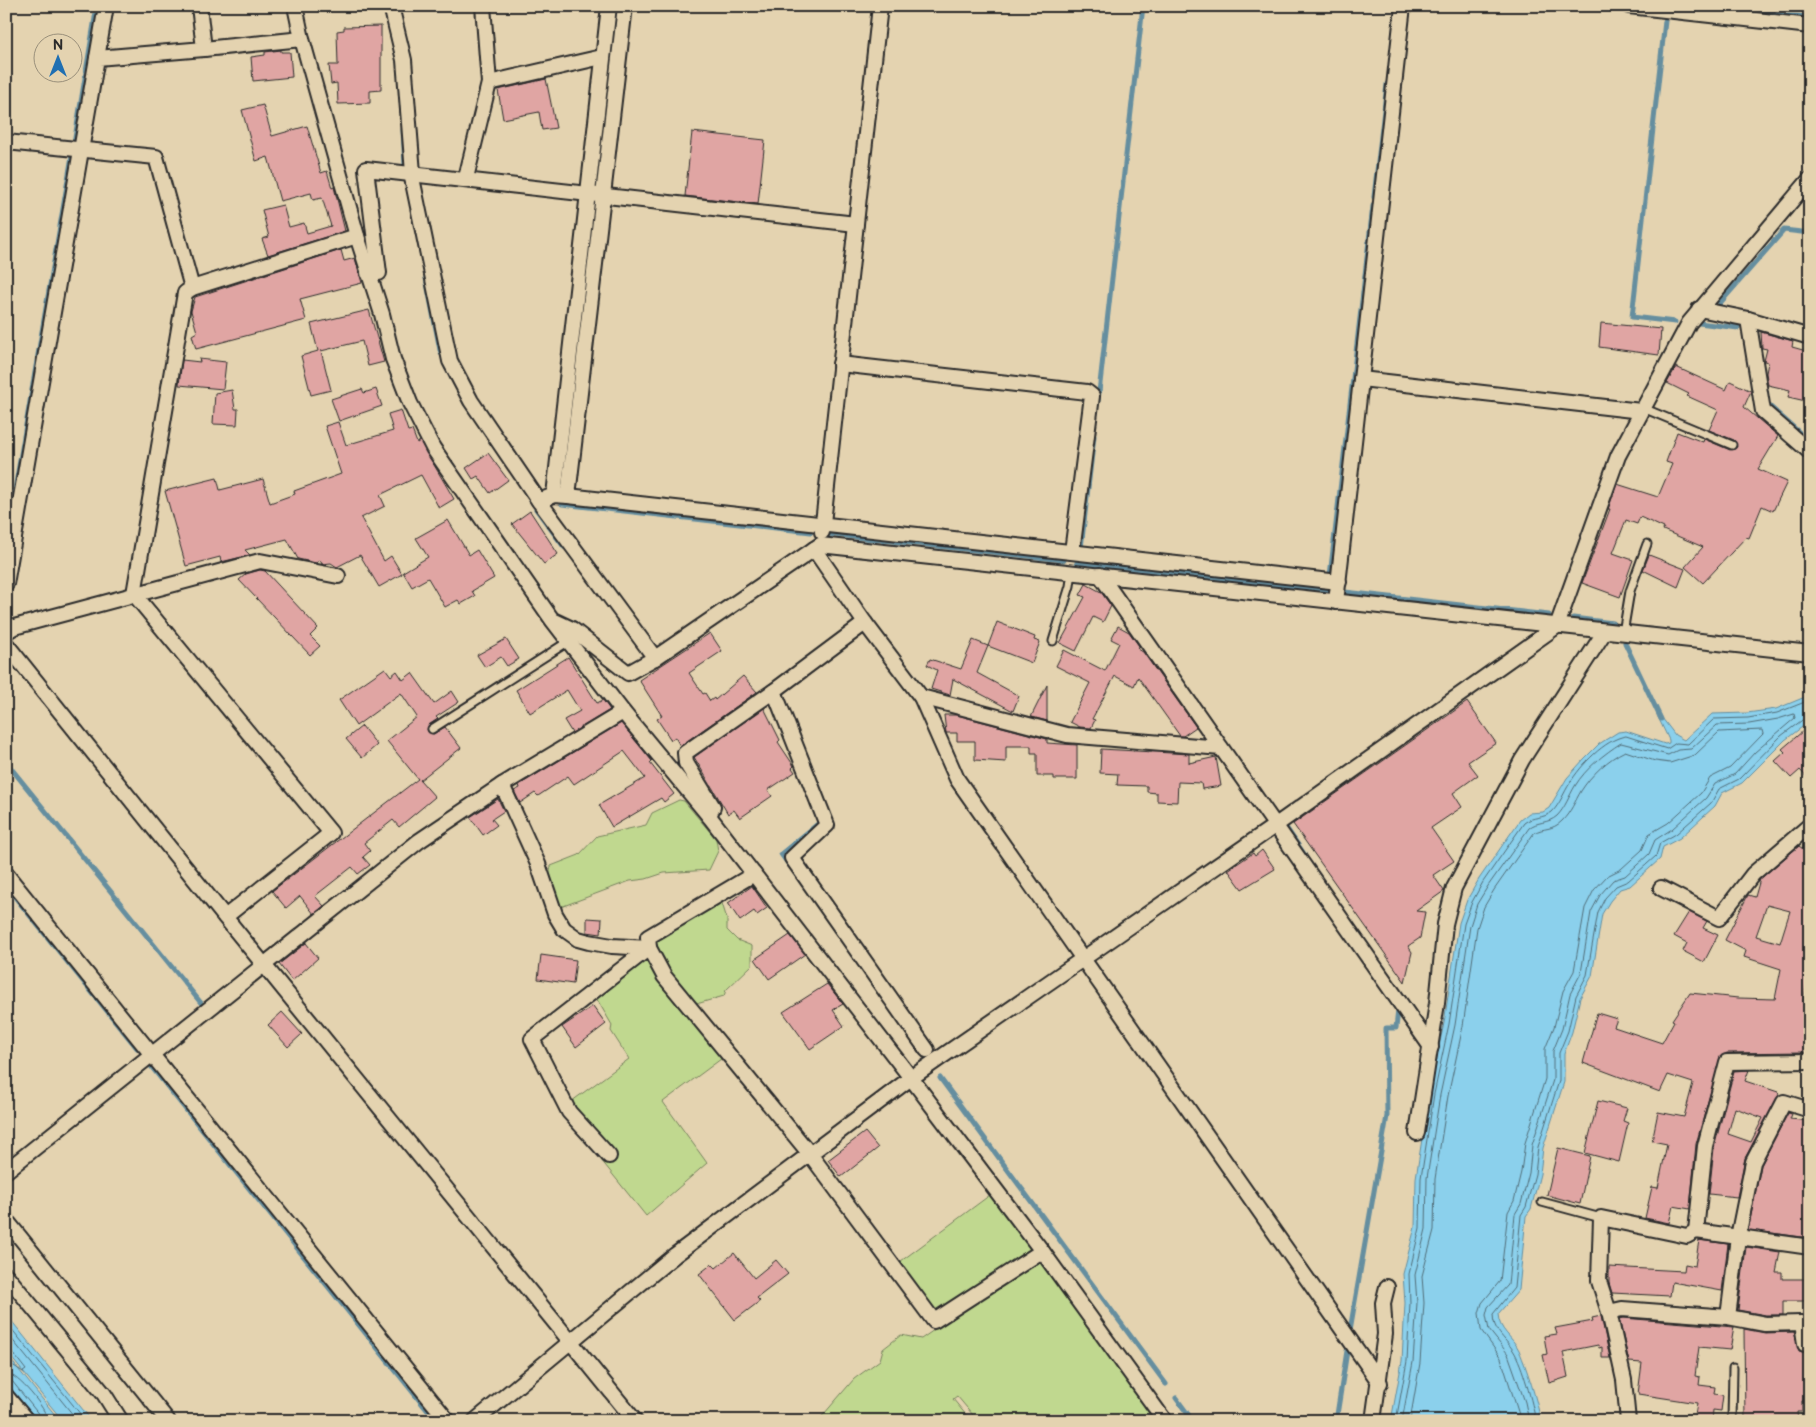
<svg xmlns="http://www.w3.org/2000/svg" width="1816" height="1427" font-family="'Balsamiq Sans',sans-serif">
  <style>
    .green { fill: #c0d88f; stroke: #76825d }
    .water { fill: #8bd0ec; stroke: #658e9f }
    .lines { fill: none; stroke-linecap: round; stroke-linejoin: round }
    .shore { stroke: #516d78; stroke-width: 1 }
    .stream { stroke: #658e9f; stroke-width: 5 }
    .building { fill: #e0a5a3; stroke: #2b2b2b; fill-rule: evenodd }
    .lane-casing { stroke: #2b2b2b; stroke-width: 11 }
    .street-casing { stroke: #2b2b2b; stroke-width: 18 }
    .lane { stroke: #e4d3b0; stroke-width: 7 }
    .street { stroke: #e4d3b0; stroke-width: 14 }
  </style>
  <rect width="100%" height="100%" fill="#e4d3b0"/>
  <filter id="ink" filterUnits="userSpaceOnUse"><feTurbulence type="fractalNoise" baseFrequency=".02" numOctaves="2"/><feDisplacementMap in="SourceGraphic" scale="10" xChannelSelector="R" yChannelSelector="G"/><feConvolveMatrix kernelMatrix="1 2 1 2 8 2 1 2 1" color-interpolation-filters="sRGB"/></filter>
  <g filter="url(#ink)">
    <!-- green -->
    <g class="green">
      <polygon points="679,800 684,801 716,839 718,851 709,870 664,873 646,879 630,881 558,908 549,876 551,866 579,855 597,836 646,825 652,813"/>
      <path d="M 720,897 L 727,919 L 727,930 L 737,940 L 752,946 L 752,965 L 726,990 L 724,996 L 700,1003 L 688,1001 C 674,984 653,962 653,939 Z"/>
      <polygon points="647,955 725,1056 663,1102 707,1163 646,1216 601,1160 611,1153 568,1104 629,1059 611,1031 612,1025 595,996"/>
      <polygon points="990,1195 1030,1248 1027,1255 941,1313 931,1312 897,1264"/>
      <polygon points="1033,1261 1043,1263 1155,1421 978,1421 957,1396 953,1399 971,1421 818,1421 854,1379 880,1360 883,1349 901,1335 921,1339"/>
    </g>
    <!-- water -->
    <g class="water">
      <path d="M 1810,695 L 1810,721 L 1785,740 L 1742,783 L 1722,793 L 1715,806 L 1680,838 L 1663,847 L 1660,859 L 1630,886 L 1620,889 L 1610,901 L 1602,914 L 1592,976 L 1580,998 L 1572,1032 L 1564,1054 L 1564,1082 L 1543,1148 L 1540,1174 L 1531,1209 L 1526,1216 L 1519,1290 L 1498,1314 C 1499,1331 1512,1336 1519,1350 C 1528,1372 1536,1397 1541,1421 L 1391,1421 L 1402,1361 L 1405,1303 L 1403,1274 L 1415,1227 L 1416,1178 L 1429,1093 L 1444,1023 L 1459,923 L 1467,900 L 1479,879 L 1520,820 L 1529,813 L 1543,812 L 1549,808 L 1567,778 L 1584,759 L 1599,744 L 1618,732 L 1626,731 L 1665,744 L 1669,743 L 1669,740 L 1658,717 L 1659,714 L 1675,735 L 1684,740 L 1712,714 L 1747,713 L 1776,709 Z"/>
      <polygon points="6,1314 92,1421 63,1421 6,1351"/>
      <polygon points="6,1354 60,1421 38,1421 6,1382"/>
    </g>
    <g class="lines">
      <!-- shore -->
      <g class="shore">
        <polyline points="6,1322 86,1421"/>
        <polyline points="6,1332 78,1421"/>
        <polyline points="6,1344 26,1370 23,1372 14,1366 6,1365"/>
        <path d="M 6,1373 C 18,1374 47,1409 48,1421"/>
        <polyline points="6,1379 12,1381 40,1416 41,1421"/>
        <path d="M 1396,1421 L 1407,1361 L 1410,1303 L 1409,1274 L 1420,1228 L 1421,1178 L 1434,1094 L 1449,1024 L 1464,924 L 1472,902 L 1483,882 L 1524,823 C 1533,816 1543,819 1552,812 C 1560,804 1564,792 1570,783 C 1580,766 1605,739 1626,736 L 1667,749 L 1676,743 L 1688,744 L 1714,719 L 1748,718 L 1777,713 L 1810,700"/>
        <path d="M 1402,1421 L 1413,1362 L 1417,1303 L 1415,1275 L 1426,1229 L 1427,1178 L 1440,1095 L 1455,1025 L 1470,926 L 1477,904 L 1488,886 L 1529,828 C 1537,821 1548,824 1557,816 C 1565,808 1569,796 1575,786 C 1586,768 1604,754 1621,743 L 1668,755 L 1678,750 L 1691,749 L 1717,725 L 1749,724 L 1778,719 L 1794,714 L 1795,718 L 1755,752 L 1735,774 L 1715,784 L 1706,798 L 1672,829 L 1655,840 L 1649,854 L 1625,876 L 1613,880 L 1600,895 L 1591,912 L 1581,973 L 1570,994 L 1562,1029 L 1553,1051 L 1553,1080 L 1532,1145 L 1529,1173 L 1521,1204 L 1515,1214 L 1508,1285 L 1488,1307 L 1486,1315 L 1489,1330 L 1508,1354 L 1525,1402 L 1529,1421"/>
        <path d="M 1410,1421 L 1420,1363 L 1424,1303 L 1422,1276 L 1434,1230 L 1435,1179 L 1448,1096 L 1463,1026 L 1477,928 L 1484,907 L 1494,890 L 1534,833 C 1544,827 1552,831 1562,821 C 1571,812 1575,801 1581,791 C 1591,775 1608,759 1625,751 L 1655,761 L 1670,763 L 1695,755 L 1719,732 L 1762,730 L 1763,734 L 1730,768 L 1710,778 L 1701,793 L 1668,823 L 1649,834 L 1642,850 L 1621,869 L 1607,876 L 1594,890 L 1585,908 L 1574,971 L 1563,991 L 1554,1027 L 1545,1049 L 1545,1079 L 1525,1143 L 1521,1172 L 1514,1201 L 1508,1212 L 1500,1281 L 1482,1303 L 1479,1313 L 1481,1330 L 1501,1358 L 1521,1421"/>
        <path d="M 1536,1421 C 1532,1403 1523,1365 1513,1350 C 1504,1337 1493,1331 1493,1314 L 1514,1288 L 1521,1215 L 1526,1207 L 1535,1174 L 1538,1147 L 1559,1081 L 1559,1053 L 1568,1031 L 1576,996 L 1587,975 L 1598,912 L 1605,898 L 1616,886 L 1628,881 L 1656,856 L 1660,843 L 1676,834 L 1711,803 L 1719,789 L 1739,779 L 1781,736 L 1805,718 L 1810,717"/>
      </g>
      <!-- stream -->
      <g class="stream">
        <polyline points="1714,6 1810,17"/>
        <polyline points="1665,21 1632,317 1675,322"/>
        <polyline points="403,130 405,166"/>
        <polyline points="74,144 97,6"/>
        <polyline points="597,188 617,6"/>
        <polyline points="1374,197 1387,84"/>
        <polyline points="426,278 440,350 452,378"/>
        <polyline points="1720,303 1784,230 1810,233"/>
        <polyline points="582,318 595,200"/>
        <polyline points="1699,323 1738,328"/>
        <polyline points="1098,401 1143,6"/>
        <polyline points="1768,405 1810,442"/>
        <polyline points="562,504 811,532"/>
        <polyline points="536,509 564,547"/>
        <polyline points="828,534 1064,560"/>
        <polyline points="6,542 72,156"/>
        <polyline points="1081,548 1094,436"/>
        <polyline points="1077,562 1329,590 1329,585"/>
        <polyline points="1330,576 1373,206"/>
        <polyline points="1345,592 1549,615"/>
        <polyline points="1573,618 1613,623"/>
        <polyline points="1625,643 1661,719"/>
        <polyline points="6,762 201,1003"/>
        <polyline points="1287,829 1304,854"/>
        <polyline points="789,865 781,854 819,823 819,821"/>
        <polyline points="6,886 137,1048"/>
        <polyline points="150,1065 436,1421"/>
        <polyline points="940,1078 1166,1384"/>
        <polyline points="1350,1330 1387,1116 1386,1028 1396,1028 1398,1010"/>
        <polyline points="1176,1398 1193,1421"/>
        <polyline points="1336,1421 1347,1351"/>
      </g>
    </g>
    <!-- building -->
    <g class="building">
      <polygon points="381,26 381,90 370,91 370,103 338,104 337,83 331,84 329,65 338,65 337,31 344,30 344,27"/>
      <polygon points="281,50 281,52 290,52 292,77 253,81 251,57 265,55 265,52"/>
      <polygon points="546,79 556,128 542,130 539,112 503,119 498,90"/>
      <polygon points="263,105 272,136 307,126 321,173 327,171 332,188 334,187 345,231 268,255 262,239 269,237 262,210 283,205 289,227 304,223 307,233 331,226 322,198 313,200 311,193 280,201 268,157 256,161 242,110"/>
      <polygon points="692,132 765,140 758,204 685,196"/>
      <polygon points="341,250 344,261 355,258 362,283 300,299 306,320 196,349 192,335 197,332 191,311 195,297"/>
      <polygon points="369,310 384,362 368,366 362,341 321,351 331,390 311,395 301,356 318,351 311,324"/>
      <polygon points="1601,323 1661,329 1659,355 1599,347"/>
      <polygon points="1761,332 1793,341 1792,347 1810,352 1810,402 1788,397 1790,390 1768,385 1766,373 1768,362 1764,361 1767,349 1762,348"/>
      <polygon points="199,359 226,362 223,389 179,385 182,360 200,362"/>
      <polygon points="1676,367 1726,390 1730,381 1751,391 1744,407 1778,436 1758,469 1787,482 1773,511 1762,506 1749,538 1746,537 1703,583 1685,567 1703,547 1663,530 1664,528 1640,517 1637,524 1626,520 1613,553 1633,560 1620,597 1582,583 1610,509 1608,509 1617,484 1658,497 1672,464 1666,462 1677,432 1703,442 1704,439 1730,450 1737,447 1734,440 1709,430 1718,410 1687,396 1689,394 1667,383"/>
      <polygon points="362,389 364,393 376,389 382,406 339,421 331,399"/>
      <polygon points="232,390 235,409 238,409 237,425 213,424 215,393"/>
      <polygon points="401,410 408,431 412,430 417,443 420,441 454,499 439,508 421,475 380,495 385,506 361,518 384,561 391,556 402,574 379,587 360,555 337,567 331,563 322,564 320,560 316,563 298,559 287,539 245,550 250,555 221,562 220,557 186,566 165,491 217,478 220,490 263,479 270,503 295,494 294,491 341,474 325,426 338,422 346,445 393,431 388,414"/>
      <polygon points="488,453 508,480 490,493 478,476 473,479 466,468"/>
      <polygon points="530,511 558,554 544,564 512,524"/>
      <polygon points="448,520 469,555 477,550 494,578 472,591 475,596 461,604 458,600 445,607 428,578 412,587 403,572 428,557 416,538"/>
      <polygon points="1649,555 1685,569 1678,587 1643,570"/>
      <polygon points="260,570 265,571 318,628 310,636 320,646 310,655 239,580 246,574"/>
      <polygon points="1086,584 1101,592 1111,606 1103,622 1093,617 1076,651 1060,643 1085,597 1080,595"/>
      <polygon points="997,622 1035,637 1034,640 1040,642 1032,663 988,646"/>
      <polygon points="1118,626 1129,632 1139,646 1138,649 1143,652 1196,727 1183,736 1180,736 1138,677 1134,686 1115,676 1092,719 1095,720 1091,728 1080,727 1070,722 1090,683 1056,666 1064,650 1105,671 1119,643 1111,639"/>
      <polygon points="710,633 722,651 689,673 703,694 705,693 710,701 714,698 715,700 743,676 757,692 680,746 675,737 671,740 657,719 662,716 639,680"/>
      <polygon points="506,639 519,659 507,666 501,657 485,667 477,655"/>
      <polygon points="973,640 988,646 977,673 1019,696 1013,711 953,679 950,695 931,689 937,670 927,665 930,659 961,669"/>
      <polygon points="568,657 597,703 603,700 610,710 572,733 564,720 580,711 567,690 530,713 516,690"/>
      <polygon points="385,668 391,676 397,671 403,680 412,673 434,704 452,691 459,702 436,717 438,719 429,725 427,730 433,734 445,727 461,748 420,780 435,797 399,827 393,820 364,843 370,851 363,857 370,865 358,874 352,867 315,896 324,906 314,914 300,896 286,908 272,891 418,779 387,741 417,717 401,693 356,726 339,700"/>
      <polygon points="1047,685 1047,721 1031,717"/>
      <polygon points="1467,702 1496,743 1468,762 1478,775 1453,793 1462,807 1431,828 1454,861 1433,875 1444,891 1416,911 1425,912 1420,938 1408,946 1412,952 1405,982 1293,824"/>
      <polygon points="764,708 780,740 778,742 794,766 792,768 795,772 768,790 772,796 740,818 734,810 728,814 694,757"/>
      <polygon points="944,715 957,715 1047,739 1047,743 1077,745 1077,779 1054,779 1054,776 1037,776 1037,753 1031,753 1031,746 1006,746 1006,762 975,760 975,741 957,741 957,733 946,733"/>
      <polygon points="621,723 652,761 650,763 674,794 664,802 661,798 612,827 599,805 645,778 624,751 574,784 568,776 538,796 535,793 520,803 514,791 520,788 519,785"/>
      <polygon points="1810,725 1810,781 1800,770 1791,778 1775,761 1785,752 1782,749"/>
      <polygon points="362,726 377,745 362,758 346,739"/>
      <polygon points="1101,749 1189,754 1189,763 1216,757 1221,786 1202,789 1201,783 1178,782 1177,802 1157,801 1157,793 1147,792 1147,786 1117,785 1118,774 1100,773"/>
      <polygon points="498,799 504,811 492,819 497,825 483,835 470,817"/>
      <path d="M 1799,846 L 1810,854 L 1810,976 L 1808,975 L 1803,1002 L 1810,1003 L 1810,1028 L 1805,1027 L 1805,1052 L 1727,1053 L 1721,1056 L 1696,1144 L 1690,1209 L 1673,1206 L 1669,1223 L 1645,1218 L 1652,1187 L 1658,1188 L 1667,1144 L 1652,1141 L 1658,1112 L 1684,1117 L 1693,1083 L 1668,1075 L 1660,1092 L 1583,1063 L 1597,1013 L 1617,1019 L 1614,1027 L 1662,1043 L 1674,1021 L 1672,1020 L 1690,993 L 1738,998 L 1775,999 L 1781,969 L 1744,957 L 1746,951 L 1725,940 L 1748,895 L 1755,897 L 1760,879 ZM 1767,905 L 1790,911 L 1780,943 L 1756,936 Z"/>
      <polygon points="1262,850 1275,869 1242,889 1228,870 1253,853 1255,856"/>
      <polygon points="752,886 767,908 757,915 754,911 740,921 728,903"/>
      <polygon points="1689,912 1707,921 1703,928 1718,935 1704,962 1683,951 1687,943 1674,936"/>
      <polygon points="587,918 602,919 601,934 587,932"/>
      <polygon points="790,935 805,954 769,979 755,959"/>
      <polygon points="306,943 318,958 292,981 279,964"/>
      <polygon points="541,955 576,960 573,984 538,979"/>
      <polygon points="827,984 843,1004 833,1010 844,1026 810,1049 783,1012"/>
      <polygon points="593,1006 606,1024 576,1047 562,1027"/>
      <polygon points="282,1012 302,1034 288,1047 268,1025"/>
      <path d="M 1749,1070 L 1745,1081 L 1778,1092 L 1779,1095 L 1745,1158 L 1737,1197 L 1709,1194 L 1714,1148 L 1734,1071 ZM 1735,1108 L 1763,1118 L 1751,1142 L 1728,1134 Z"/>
      <polygon points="1598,1101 1627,1108 1623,1121 1628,1123 1619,1162 1585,1153"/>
      <polygon points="1788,1113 1792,1114 1790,1119 1810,1121 1810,1238 1748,1230 1761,1165"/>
      <polygon points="865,1132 878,1148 841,1177 828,1160"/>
      <polygon points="1558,1148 1590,1156 1580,1204 1547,1195"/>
      <polygon points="1699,1240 1728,1244 1722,1291 1672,1282 1670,1296 1612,1293 1609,1283 1609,1267 1684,1271 1685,1264 1695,1266"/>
      <polygon points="1746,1247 1780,1252 1776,1272 1782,1272 1782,1279 1810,1279 1810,1301 1783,1301 1783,1315 1766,1315 1738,1310"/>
      <polygon points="734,1253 754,1278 776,1260 788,1274 757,1298 760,1301 735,1320 699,1274 712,1264 716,1268"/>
      <polygon points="1601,1316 1610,1358 1602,1358 1602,1347 1599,1348 1598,1345 1563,1352 1568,1377 1549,1383 1543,1355 1547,1354 1544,1336 1557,1334 1555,1328 1593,1321 1592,1318"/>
      <polygon points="1623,1318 1734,1327 1730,1350 1699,1347 1695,1376 1700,1377 1699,1385 1715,1387 1714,1394 1723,1395 1721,1411 1713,1410 1712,1421 1694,1421 1697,1403 1638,1394 1642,1363 1629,1362 1619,1319"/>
      <polygon points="1744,1329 1765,1333 1794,1332 1799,1351 1806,1353 1807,1380 1810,1380 1810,1401 1802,1401 1802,1412 1797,1412 1798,1421 1745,1421"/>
    </g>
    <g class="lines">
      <defs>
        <g id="lane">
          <polyline points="1643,408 1732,445"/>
          <polyline points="1623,633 1630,591 1647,544"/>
          <polyline points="1053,641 1070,586 1072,572"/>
          <polyline points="432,729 569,641"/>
          <polyline points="1542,1202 1601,1218"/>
          <polyline points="1732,1421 1733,1368"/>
        </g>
        <g id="street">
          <polyline points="295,6 302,39 357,236 382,314 393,359 410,403 433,448 553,621 623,712 709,816 911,1078 1042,1251 1165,1421"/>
          <polyline points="391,6 404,60 413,173"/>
          <polyline points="1629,6 1810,26"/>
          <polyline points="204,49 302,39"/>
          <polyline points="97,58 106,6"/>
          <polyline points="489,83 602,57"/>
          <polyline points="6,142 156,157 192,288"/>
          <polyline points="411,173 450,361 471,401 539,501 655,658"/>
          <polyline points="466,178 489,83 483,6"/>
          <polyline points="368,273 379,273 366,169 856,224"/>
          <polyline points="1699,309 1748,319 1810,337"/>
          <polyline points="1748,319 1763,411 1810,452"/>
          <polyline points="840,364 1087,392 1092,396 1072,552"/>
          <polyline points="1361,379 1641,411"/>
          <polyline points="554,495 609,6"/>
          <polyline points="568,496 625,6"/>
          <polyline points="539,501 554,495 568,496 1339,582"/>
          <polyline points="822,532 880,6"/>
          <polyline points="814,549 865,623 921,697 957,779 1380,1383"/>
          <polyline points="1100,575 1431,1047"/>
          <polyline points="6,584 97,58 204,49 199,6"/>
          <polyline points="1336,602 1403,6"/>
          <polyline points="555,621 572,629 628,673 655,658 820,545 1810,653"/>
          <polyline points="6,632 14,627 260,561 338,576"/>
          <polyline points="6,644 225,917 635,1421"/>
          <polyline points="774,691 827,825 792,858 927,1050"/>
          <polyline points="921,697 1067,735 1221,748"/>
          <polyline points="502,785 538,864 555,914 564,929 578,939 589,942 612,946 649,948 664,976 810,1154 934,1321 1042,1251"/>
          <polyline points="709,816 713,807 686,763 685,753 774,691 865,623"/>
          <polyline points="6,874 448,1421"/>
          <polyline points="1661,888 1719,918 1753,874 1810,825"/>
          <polyline points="225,917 331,833 134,594 185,293 192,288 357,236"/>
          <polyline points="1417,1133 1437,1003 1445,924 1454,888 1522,760 1605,631"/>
          <polyline points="609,1156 569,1112 532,1039 649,948 648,937 754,874"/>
          <polyline points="6,1171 419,841 502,785 623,712"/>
          <polyline points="6,1220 168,1421"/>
          <polyline points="1696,1231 1705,1146 1727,1062 1810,1061"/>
          <polyline points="6,1275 104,1394 121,1421"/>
          <polyline points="1609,1312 1622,1309 1728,1317 1738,1237 1753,1162 1784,1102 1810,1110"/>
          <polyline points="1728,1317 1765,1324 1802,1323 1805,1344 1810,1345"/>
          <polyline points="6,1396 27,1421"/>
          <polyline points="475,1421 675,1255 911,1078 1276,825 1557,626 1618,456 1689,323 1810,179"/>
          <polyline points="1373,1421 1385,1334 1383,1303 1387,1287"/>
          <polyline points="1628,1421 1624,1380 1609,1312 1599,1281 1601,1218 1687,1236 1696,1231 1810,1247"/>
        </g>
      </defs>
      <!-- lane casing -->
      <use href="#lane" class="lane-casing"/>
      <!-- street casing -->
      <use href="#street" class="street-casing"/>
      <!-- lane -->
      <use href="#lane" class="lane"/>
      <!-- street -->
      <use href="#street" class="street"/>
    </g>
  </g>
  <!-- margin -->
  <rect width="1816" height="1427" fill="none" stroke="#e4d3b0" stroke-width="25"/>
  <rect x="12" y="12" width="1791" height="1402" fill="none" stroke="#2b2b2b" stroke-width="2" filter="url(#ink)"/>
  <!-- north arrow -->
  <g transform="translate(58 58)"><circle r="24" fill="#e4d3b0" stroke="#9a907b"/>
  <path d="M0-4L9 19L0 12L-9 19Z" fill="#1f6fb2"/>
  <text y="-8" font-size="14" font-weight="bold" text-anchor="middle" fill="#2b2b2b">N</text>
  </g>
</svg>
